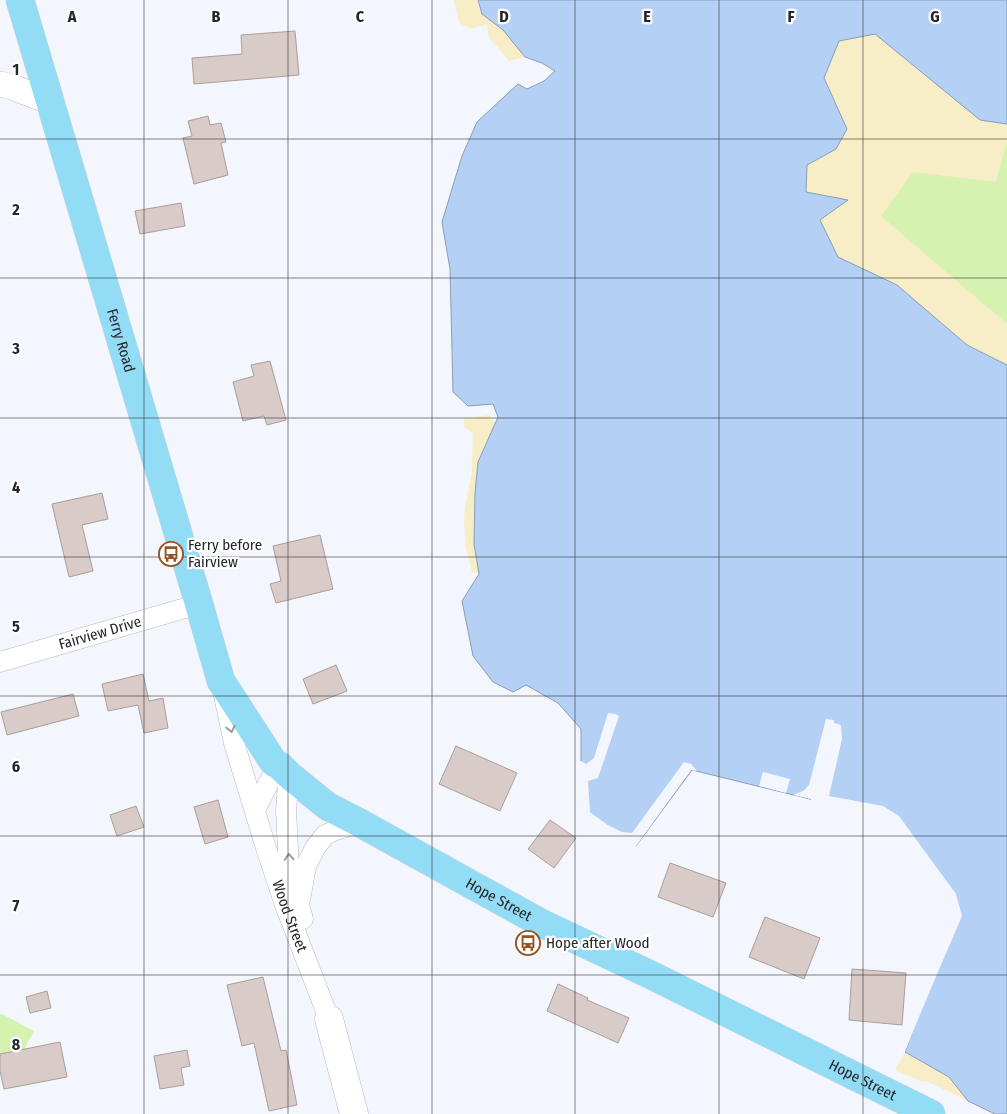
<svg xmlns="http://www.w3.org/2000/svg" width="1007" height="1114" font-family="'Fira Sans Condensed',sans-serif">
  <style>
    .green { fill: #d6f2b0 }
    .sand { fill: #f7edc7 }
    .water { fill: #b4d0f5; stroke: #899db8 }
    .pier { fill: #f4f6fd }
    .building { fill: #d8cbc8; stroke: #aa9e9a }
    .lines { fill: none; stroke-linecap: round; stroke-linejoin: round }
    .minor-casing { stroke: #b7bac5; stroke-width: 21 }
    .tertiary-casing { stroke: #b7bac5; stroke-width: 26 }
    .secondary-casing { stroke: #b7bac5; stroke-width: 29 }
    .primary-casing { stroke: #d3d4d4; stroke-width: 29 }
    .minor { stroke: #fff; stroke-width: 20 }
    .tertiary { stroke: #fff; stroke-width: 25 }
    .secondary { stroke: #fff; stroke-width: 28 }
    .primary { stroke: #92ddf5; stroke-width: 28 }
    .oneway { stroke: #9c9d9f }
    .grid { fill: none; stroke: #24262a; stroke-width: 1; stroke-opacity: 0.55 }
    .labels { text-anchor: middle; stroke-width: 4.5; stroke-linejoin: round; paint-order: stroke }
    .street-label { font-size: 15px; fill: #24262a; stroke: #fff }
    .poi-label { font-size: 15px; fill: #24262a; stroke: #fff; text-anchor: start }
    .grid-label { font-size: 16px; text-anchor: middle; font-weight: bold; fill: #24262a; stroke: #fff; stroke-width: 4.5; stroke-linejoin: round; paint-order: stroke }
  </style>
  <rect width="100%" height="100%" fill="#f4f6fd"/>
  <!-- green -->
  <g class="green">
    <polygon points="838,41 1007,124 1007,324 991,310 896,263 881,216"/>
    <polygon points="0,1014 2,1014 34,1031 17,1062 0,1068"/>
  </g>
  <!-- sand -->
  <g class="sand">
    <polygon points="454,0 550,0 503,30 525,57 509,61 489,37 487,24 471,29 459,23"/>
    <polygon points="875,34 1007,72 1007,142 996,182 913,172 881,216 1007,324 1007,397 774,243 824,78 838,41"/>
    <polygon points="489,415 495,423 479,574 472,572 466,549 464,524 465,507 472,471 473,433 464,427 464,419"/>
    <polygon points="905,1052 926,1064 969,1082 968,1101 926,1081 923,1082 895,1070"/>
  </g>
  <!-- water -->
  <polygon class="water" points="478,0 1007,0 1007,124 980,120 875,34 839,41 824,78 847,129 836,149 807,165 806,192 848,200 820,220 838,257 897,285 967,345 1007,365 1007,1114 995,1114 968,1101 949,1077 905,1052 957,914 888,817 818,801 692,770 636,846 581,806 581,729 558,703 526,685 513,692 493,682 473,656 462,601 479,574 474,544 475,493 478,462 498,417 493,404 468,406 453,392 450,269 442,222 462,156 477,122 518,84 527,89 544,81 555,71 542,63 525,57 503,30 482,14"/>
  <!-- pier -->
  <g class="pier">
    <polygon points="608,713 616,714 619,716 598,778 588,781 590,812 608,825 622,832 632,833 684,762 691,764 697,771 691,770 636,846 633,847 587,819 579,807 579,762 581,761 586,764 594,758"/>
    <polygon points="826,719 834,720 834,723 841,725 842,739 829,796 883,806 899,816 956,894 962,916 926,1000 904,1054 903,1051 954,914 886,819 818,804 811,802 811,799 793,795 803,791 809,785"/>
    <polygon points="763,772 790,779 786,793 759,786"/>
  </g>
  <!-- building -->
  <g class="building">
    <polygon points="295,31 299,75 194,84 192,58 242,54 241,35"/>
    <polygon points="208,116 210,125 221,123 226,142 221,143 228,175 194,184 183,138 192,136 188,121"/>
    <polygon points="181,203 185,226 140,234 135,211"/>
    <polygon points="270,361 286,420 267,425 264,416 243,421 233,382 254,376 251,365"/>
    <polygon points="102,493 108,519 82,525 93,571 69,577 52,504"/>
    <polygon points="320,535 333,589 276,603 270,584 281,581 273,546"/>
    <polygon points="336,665 347,691 313,704 303,679"/>
    <polygon points="143,674 149,701 163,698 168,728 144,733 138,705 108,711 102,684"/>
    <polygon points="73,694 79,716 7,735 1,712"/>
    <polygon points="456,746 517,773 500,811 439,784"/>
    <polygon points="218,800 228,837 205,844 194,807"/>
    <polygon points="136,806 144,827 117,836 110,815"/>
    <polygon points="550,820 576,838 554,868 528,849"/>
    <polygon points="670,863 726,883 713,917 658,897"/>
    <polygon points="765,917 820,938 804,979 749,957"/>
    <polygon points="852,969 906,973 902,1025 849,1020"/>
    <polygon points="263,977 281,1051 286,1050 297,1105 269,1111 254,1043 242,1046 227,985"/>
    <polygon points="558,984 588,998 587,1000 629,1018 618,1043 547,1011"/>
    <polygon points="47,991 51,1008 30,1013 26,997"/>
    <polygon points="60,1042 67,1077 4,1089 0,1071 0,1054"/>
    <polygon points="187,1050 190,1066 181,1068 184,1085 160,1089 154,1056"/>
  </g>
  <g class="lines">
    <defs>
      <g id="minor">
        <path id="s1" d="M 0,662 L 199,604"/>
        <path id="s2" d="M 223,691 L 234,743 L 267,851 L 285,905 L 329,1019"/>
        <polyline points="289,775 286,810 289,870 303,919"/>
        <polyline points="255,810 269,782 280,766"/>
        <polyline points="300,900 306,866 315,848 325,835 336,830 360,823"/>
      </g>
      <polyline id="tertiary" points="0,84 12,87 51,102"/>
      <polyline id="secondary" points="329,1019 354,1114"/>
      <g id="primary">
        <path id="s3" d="M 20,0 L 199,604 L 221,681 L 274,763 L 280,766 L 289,775 L 327,806 L 360,823 L 541,923 L 653,976 L 931,1114"/>
      </g>
    </defs>
    <!-- minor casing -->
    <use href="#minor" class="minor-casing"/>
    <!-- tertiary casing -->
    <use href="#tertiary" class="tertiary-casing"/>
    <!-- secondary casing -->
    <use href="#secondary" class="secondary-casing"/>
    <!-- primary casing -->
    <use href="#primary" class="primary-casing"/>
    <!-- minor -->
    <use href="#minor" class="minor"/>
    <!-- tertiary -->
    <use href="#tertiary" class="tertiary"/>
    <!-- secondary -->
    <use href="#secondary" class="secondary"/>
    <!-- primary -->
    <use href="#primary" class="primary"/>
  </g>
  <!-- one-way arrows -->
  <defs><path id="oneway-chevron" d="M-2-3.5L2.5 0L-2 3.5" fill="none" stroke-width="1.6" stroke-linecap="round" stroke-linejoin="round" transform="scale(1.25)"/></defs>
  <g class="oneway">
    <use href="#oneway-chevron" transform="translate(231 729) rotate(78)"/>
    <use href="#oneway-chevron" transform="translate(289 857) rotate(-93)"/>
  </g>
  <!-- grid -->
  <path class="grid" d="M 144,0 L 144,1114M 288,0 L 288,1114M 432,0 L 432,1114M 575,0 L 575,1114M 719,0 L 719,1114M 863,0 L 863,1114M 0,139 L 1007,139M 0,278 L 1007,278M 0,418 L 1007,418M 0,557 L 1007,557M 0,696 L 1007,696M 0,836 L 1007,836M 0,975 L 1007,975"/>
  <!-- icons -->
  <defs>
    <symbol id="bus-ring" viewBox="-11 -11 22 22"><circle r="9.5" fill="#fff" stroke="#965323" stroke-width="1.5"/><path d="M-5-6H5V4H4V6H2V4H-2V6H-4V4H-5ZM-3.5-4V0h7V-4ZM-3.5 1.2v1.5H-2V1.2ZM2 1.2v1.5H3.5V1.2Z" fill="#965323"/></symbol>
  </defs>
  <g fill-rule="evenodd">
    <use href="#bus-ring" x="157" y="540" width="28" height="28"/>
    <use href="#bus-ring" x="514" y="929" width="28" height="28"/>
  </g>
  <g class="labels">
    <!-- street labels -->
    <g class="street-label">
      <text dy="5" stroke="none"><textPath href="#s3" startOffset="355">Ferry Road</textPath></text>
      <text dy="5" stroke="none"><textPath href="#s1" startOffset="104">Fairview Drive</textPath></text>
      <text dy="5" stroke="none"><textPath href="#s3" startOffset="1072">Hope Street</textPath></text>
      <text dy="5" stroke="none"><textPath href="#s2" startOffset="235">Wood Street</textPath></text>
      <text dy="5" stroke="none"><textPath href="#s3" startOffset="1478">Hope Street</textPath></text>
    </g>
    <!-- poi labels -->
    <g class="poi-label">
      <text x="188" y="550">Ferry before<tspan x="188" dy="17">Fairview</tspan></text>
      <text x="546" y="948">Hope after Wood</text>
    </g>
  </g>
  <g class="grid-label">
    <text x="72" y="22">A</text>
    <text x="216" y="22">B</text>
    <text x="360" y="22">C</text>
    <text x="504" y="22">D</text>
    <text x="647" y="22">E</text>
    <text x="791" y="22">F</text>
    <text x="935" y="22">G</text>
    <text x="16" y="75">1</text>
    <text x="16" y="215">2</text>
    <text x="16" y="354">3</text>
    <text x="16" y="493">4</text>
    <text x="16" y="632">5</text>
    <text x="16" y="772">6</text>
    <text x="16" y="911">7</text>
    <text x="16" y="1050">8</text>
  </g>
</svg>
